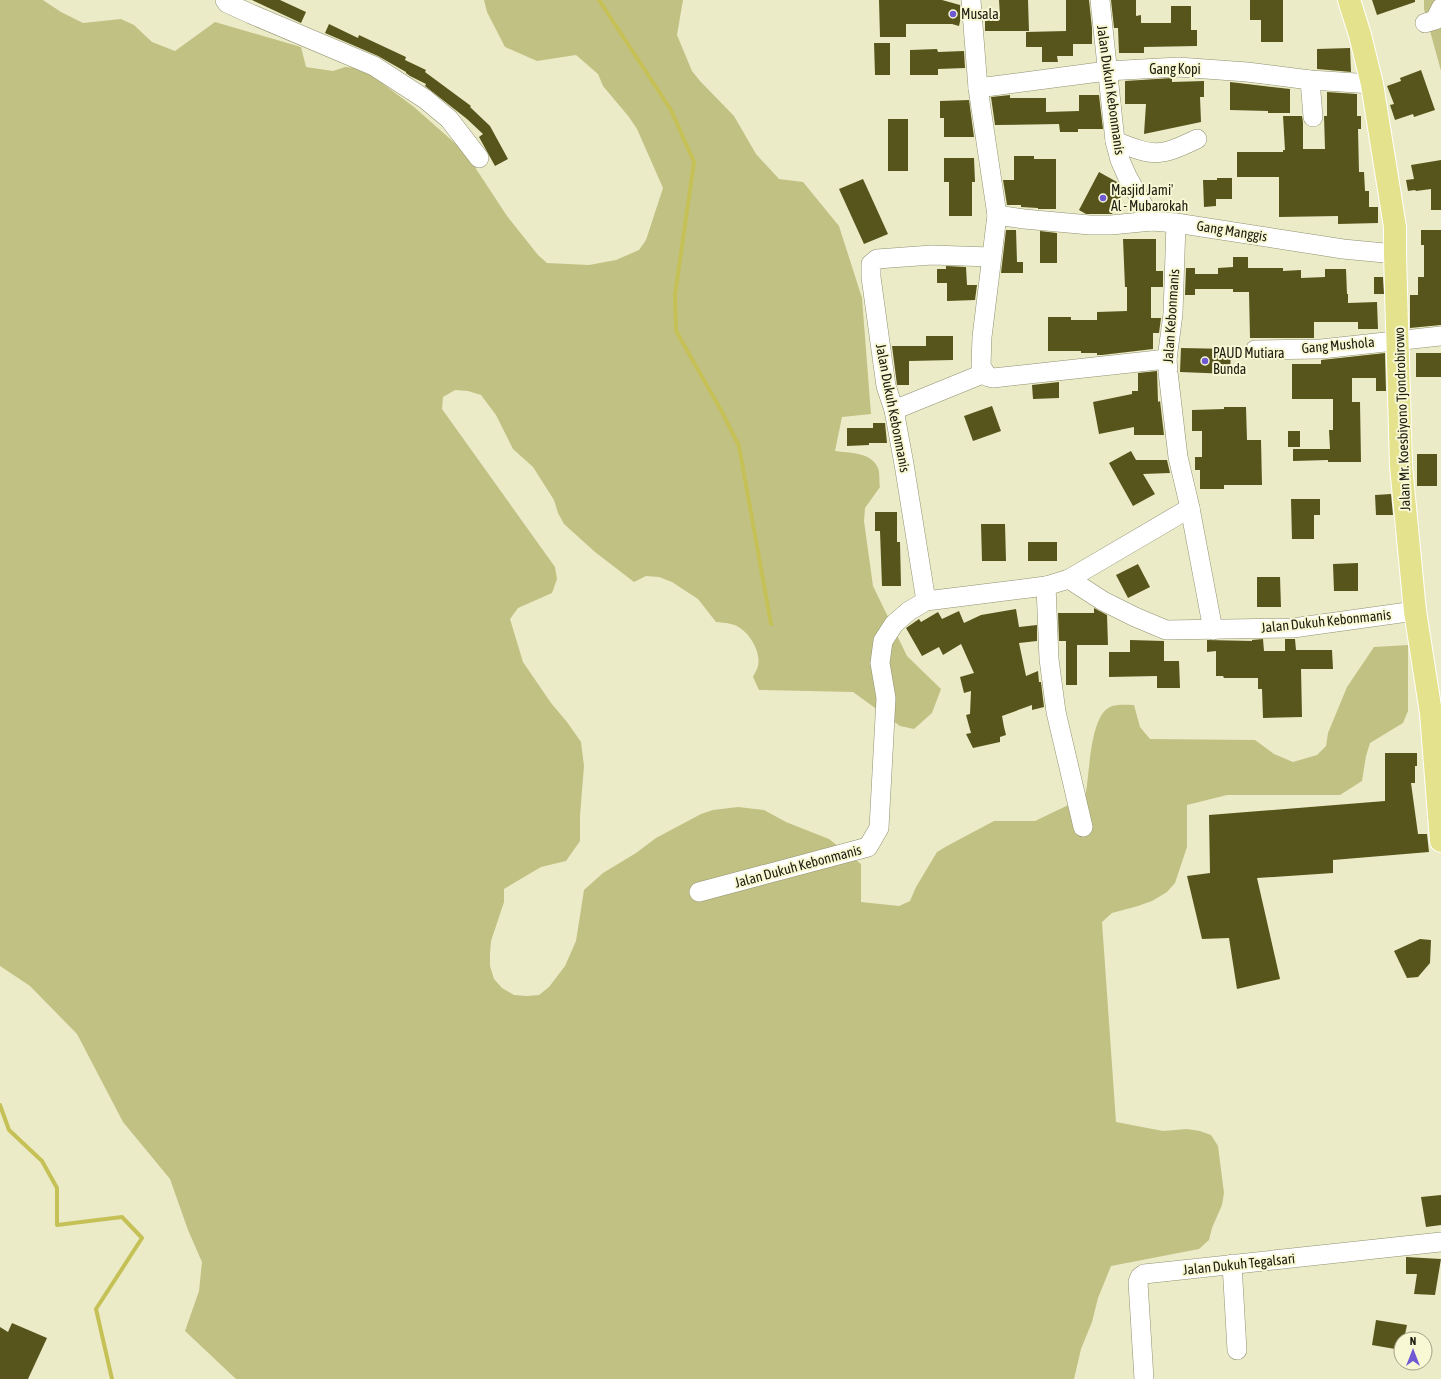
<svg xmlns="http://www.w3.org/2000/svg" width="1441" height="1379" font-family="'Asap Condensed',sans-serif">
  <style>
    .green { fill: #c2c184 }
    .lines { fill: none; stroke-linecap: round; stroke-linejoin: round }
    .stream { stroke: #c5c156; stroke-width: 4 }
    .building { fill: #57551b }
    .minor-casing { stroke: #919171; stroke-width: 20 }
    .major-casing { stroke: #fff; stroke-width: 24 }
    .minor { stroke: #fff; stroke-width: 19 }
    .major { stroke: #e5e28d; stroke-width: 22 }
    .poi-dot { fill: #705ad4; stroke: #f8f8d5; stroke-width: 1.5 }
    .labels { text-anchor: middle; stroke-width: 4; stroke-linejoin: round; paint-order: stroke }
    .poi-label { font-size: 14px; fill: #202013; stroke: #f8f8d5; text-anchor: start }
    .street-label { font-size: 14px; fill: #202013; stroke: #f8f8d5 }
  </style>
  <rect width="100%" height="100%" fill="#ebebc8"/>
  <!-- green -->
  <g class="green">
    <path d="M 0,0 L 43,0 L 61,12 L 83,23 L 121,19 L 134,25 L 152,42 L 175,51 L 215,22 L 301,47 L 306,67 L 333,71 L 345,67 L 356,68 L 367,72 L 414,107 L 465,152 L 507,216 L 538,255 L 547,263 L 589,265 L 616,260 L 639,250 L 646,240 L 663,188 L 637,129 L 629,117 L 603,86 L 598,74 L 576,55 L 537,61 L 505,47 L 487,12 L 484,0 L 683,0 L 677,35 L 692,71 L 700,81 L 734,116 L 756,154 L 779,179 L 803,182 L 839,226 L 862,298 L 871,414 L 842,417 L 835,451 C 848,453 872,452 878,468 C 880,473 879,481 880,487 L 865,508 L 864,521 L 873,586 L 907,656 L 941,689 L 932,713 L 914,729 L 900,726 L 853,692 L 759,690 L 753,677 C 754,674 757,670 758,666 C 761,653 751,635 740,628 C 733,623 725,623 716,622 L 698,599 L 672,582 L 659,577 L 646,576 L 634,582 L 595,552 L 564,524 L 558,513 L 554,500 L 533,467 L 513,449 L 496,415 L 481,395 L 468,391 L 455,390 L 443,397 L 442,409 L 555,567 L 557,579 L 552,593 L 518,608 L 510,619 L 523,662 L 551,703 L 567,722 L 581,742 L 584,766 L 580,816 L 580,841 L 566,861 L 541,867 L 504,889 L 504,902 L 491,941 L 490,954 L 490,966 L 494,979 L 502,988 L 514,995 L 527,996 L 539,995 L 549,987 L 565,966 L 576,941 L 584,890 L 603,873 L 636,853 L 656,838 L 701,814 L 713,810 L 738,807 L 764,810 L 786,822 L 829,839 L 861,864 L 861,902 L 899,906 L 910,901 L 916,887 L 937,852 L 947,846 L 994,821 L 1035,821 L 1085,797 C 1090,776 1089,717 1110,707 C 1116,704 1127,705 1134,705 L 1140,727 L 1150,739 L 1255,740 L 1274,754 L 1293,762 L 1317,755 L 1326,746 L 1328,733 L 1347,687 L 1374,647 L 1408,645 L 1408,711 L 1403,723 L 1370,743 L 1366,756 L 1362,781 L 1340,795 L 1227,795 L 1187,805 L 1187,847 L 1175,883 L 1167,892 L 1152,901 L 1138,906 L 1112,913 L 1102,922 L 1116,1122 L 1163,1131 L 1187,1129 L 1200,1131 L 1211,1135 L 1218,1146 L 1224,1193 L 1222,1205 L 1212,1228 L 1209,1240 L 1199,1249 L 1111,1266 L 1098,1298 L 1092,1322 L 1081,1349 L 1074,1379 L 236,1379 L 185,1331 L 199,1291 L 202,1262 L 188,1230 L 170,1179 L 123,1122 L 77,1034 L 30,986 L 0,966 Z"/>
    <polygon points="1424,0 1441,0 1441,71 1424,9"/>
  </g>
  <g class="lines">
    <!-- stream -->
    <g class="stream">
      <polyline points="599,0 671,110 694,162 675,295 676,331 722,412 739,446 771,624"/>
      <polyline points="0,1105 9,1130 42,1161 57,1188 57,1225 122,1217 142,1238 96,1309 112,1379"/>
    </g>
  </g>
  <!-- building -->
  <g class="building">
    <polygon points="252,0 280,0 306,12 301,23"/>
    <polygon points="879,0 942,0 960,5 961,17 959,26 952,24 906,24 906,37 880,37"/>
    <polygon points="999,0 1028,0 1029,31 985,31 985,16 1000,16"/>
    <polygon points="1066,0 1089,0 1092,28 1092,44 1073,44 1073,56 1057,56 1058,62 1042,62 1042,47 1026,47 1026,32 1066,31"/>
    <polygon points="1111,0 1136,0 1136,16 1141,15 1141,23 1171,23 1171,6 1191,6 1191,30 1197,30 1197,46 1144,47 1144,53 1119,53 1118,28 1114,28"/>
    <polygon points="1250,0 1283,0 1283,42 1261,42 1261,20 1250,20"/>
    <polygon points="1372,0 1415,0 1415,2 1377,15"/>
    <polygon points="329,24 358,38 359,35 406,57 405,60 426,70 425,72 471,106 470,107 490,126 508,159 495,166 479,137 483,134 467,119 425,86 426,84 410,76 406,73 406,72 378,56 325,33"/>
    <polygon points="874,43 890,43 890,75 875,75"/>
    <polygon points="1350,48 1351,72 1317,69 1317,49"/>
    <polygon points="937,49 938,52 964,51 965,68 938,69 938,75 910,75 910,50"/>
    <polygon points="1421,70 1435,110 1414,117 1413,114 1395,120 1390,105 1394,104 1387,86 1401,81 1400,78"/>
    <polygon points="1172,78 1172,82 1204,81 1204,97 1200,97 1201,122 1144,134 1146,104 1125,104 1125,81"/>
    <polygon points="1230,82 1290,89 1290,113 1268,113 1268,111 1230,110"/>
    <polygon points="1327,92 1357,94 1357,116 1361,116 1361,129 1358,129 1359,172 1364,172 1365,191 1369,191 1369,207 1378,207 1378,223 1338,224 1338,216 1279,217 1279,177 1237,177 1237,152 1283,152 1283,150 1285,150 1283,116 1302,116 1303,122 1303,149 1325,149 1324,116 1327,116"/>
    <polygon points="1010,95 1010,98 1046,98 1046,112 1079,111 1079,95 1099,95 1103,129 1078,129 1078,132 1060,132 1059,124 995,125 991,97"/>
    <polygon points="969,100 974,137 944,137 944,118 940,118 940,101"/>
    <rect x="888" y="119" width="20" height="52"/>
    <polygon points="1014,156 1034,156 1034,159 1056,159 1056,209 1038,209 1038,208 1021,207 1021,205 1007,205 1003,180 1014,180"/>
    <polygon points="944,158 974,158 975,182 972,182 972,216 949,216 949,182 944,182"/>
    <polygon points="1441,160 1441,210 1431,210 1431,189 1416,191 1415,190 1408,191 1406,180 1414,179 1411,165"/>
    <polygon points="1099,172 1117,182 1123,192 1112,214 1086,214 1079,210"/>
    <polygon points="1217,178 1232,178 1232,199 1216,199 1216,206 1204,207 1203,180 1217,180"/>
    <polygon points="863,179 888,234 864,244 839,189"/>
    <polygon points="1006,230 1016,230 1017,262 1023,262 1023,273 1001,273"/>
    <polygon points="1421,230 1441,230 1441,325 1410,328 1410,295 1418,295 1418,277 1424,277 1424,245 1421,245"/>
    <polygon points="1040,231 1057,233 1057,263 1040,263"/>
    <polygon points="1123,239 1156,239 1156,271 1163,271 1163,287 1151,287 1151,318 1161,318 1159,333 1153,333 1153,349 1102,355 1097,355 1097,353 1081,353 1081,351 1048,351 1048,317 1071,317 1071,320 1097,320 1097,312 1127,311 1127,287 1125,287"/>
    <polygon points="1233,257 1248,257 1248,268 1283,268 1283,271 1301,270 1301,278 1325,277 1325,269 1346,269 1347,294 1348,294 1348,303 1377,302 1378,329 1358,329 1358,322 1314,322 1314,338 1250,338 1249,292 1233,292 1233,289 1195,289 1195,295 1185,295 1186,268 1195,268 1195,274 1218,274 1218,268 1233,267"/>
    <polygon points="946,266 966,267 967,285 977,285 975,300 947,301 947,283 937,283 937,269 946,269"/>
    <polygon points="1374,277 1383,277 1384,294 1374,294"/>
    <polygon points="926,336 953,336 953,360 909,361 909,385 897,385 892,346 926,346"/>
    <polygon points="1181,348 1231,349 1230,374 1180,372"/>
    <polygon points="1385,353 1386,391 1376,391 1376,378 1352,378 1352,402 1360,402 1361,462 1328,462 1328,460 1293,461 1293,449 1330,449 1329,430 1333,430 1333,399 1292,399 1292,364 1321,364 1321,360"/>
    <rect x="1416" y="353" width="25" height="24"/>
    <polygon points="1157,371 1158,402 1160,401 1164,435 1134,435 1134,427 1099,434 1093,402 1132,394 1132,391 1138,391 1138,373"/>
    <polygon points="1059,382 1059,398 1033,399 1032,385"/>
    <polygon points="992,406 1001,431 973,441 964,416"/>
    <polygon points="1224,407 1246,407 1247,440 1261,440 1262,485 1224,485 1224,489 1200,489 1200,470 1195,470 1195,457 1202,457 1202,431 1192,431 1192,410 1224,409"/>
    <polygon points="873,423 885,423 887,443 869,443 869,445 847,446 847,428 873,428"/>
    <rect x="1288" y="431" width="12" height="16"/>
    <polygon points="1131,451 1136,460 1167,460 1170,473 1143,474 1155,494 1133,506 1109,463"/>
    <rect x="1417" y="454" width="20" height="32"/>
    <polygon points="1391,494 1393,515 1376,515 1375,495"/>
    <polygon points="1291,499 1320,499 1320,515 1314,515 1314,539 1292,539"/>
    <polygon points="875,512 897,512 897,542 900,542 901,586 882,586 880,531 875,531"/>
    <polygon points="981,524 1005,524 1006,561 982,561"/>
    <rect x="1028" y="542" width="29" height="19"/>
    <polygon points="1358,563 1358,591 1334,591 1333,564"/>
    <polygon points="1138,564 1150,587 1128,598 1116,575"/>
    <polygon points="1257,577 1280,577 1281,607 1257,607"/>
    <polygon points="1094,608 1107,615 1108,645 1077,645 1077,685 1066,685 1066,641 1059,641 1058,613 1094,613"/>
    <polygon points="1016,609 1019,627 1037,625 1037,641 1019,643 1026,676 1038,671 1039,682 1041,682 1044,707 1032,710 1032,705 1002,716 1004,727 1006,735 1000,737 1000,742 973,748 966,734 971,733 966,715 970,714 971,691 964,693 960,677 974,673 961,644 943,655 939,647 922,656 906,628 919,619 921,622 938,612 942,619 959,611 964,623 981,615"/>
    <polygon points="1263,639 1264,651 1285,651 1285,639 1295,639 1296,650 1332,650 1333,669 1301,669 1302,717 1263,718 1262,689 1258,689 1258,678 1224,678 1223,676 1216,676 1216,651 1207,652 1207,640 1252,641 1252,640"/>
    <polygon points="1130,640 1164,641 1164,661 1179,661 1180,688 1157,688 1157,676 1109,677 1109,652 1130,652"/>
    <polygon points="1385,753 1417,753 1417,766 1415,766 1415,783 1411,783 1418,834 1427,834 1429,852 1333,860 1333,873 1257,878 1280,979 1237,989 1229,938 1202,939 1187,876 1210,873 1209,815 1385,801"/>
    <polygon points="1420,939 1431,940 1430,963 1418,977 1407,978 1394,951"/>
    <polygon points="1441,1195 1441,1225 1426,1227 1421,1197"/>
    <polygon points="1406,1257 1441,1259 1435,1295 1414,1294 1417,1274 1406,1274"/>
    <polygon points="1376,1320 1407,1325 1404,1339 1401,1339 1401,1350 1372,1345"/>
    <polygon points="12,1323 47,1338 28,1379 0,1379 0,1327 8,1332"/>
  </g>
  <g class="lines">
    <defs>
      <g id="minor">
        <polyline points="225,0 227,3 251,14 374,66 425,99 449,119 479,158"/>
        <polyline points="971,0 978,88 997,215 982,337 981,366 988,377 993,378 1167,359"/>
        <polyline points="1100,0 1115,141 1120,160 1127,176 1152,221"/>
        <polyline points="1425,23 1435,20 1441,8"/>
        <polyline points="1310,80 1313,117"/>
        <polyline points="978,88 1107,71 1178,67 1247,72 1310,80 1372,84"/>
        <path d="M 1115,141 C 1155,157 1159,157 1197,139"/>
        <polyline points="997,215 1024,219 1090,225 1111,225 1152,221 1176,223 1343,249 1395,254"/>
        <polyline points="1176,223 1173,314 1167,359 1168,372 1178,457 1190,508 1213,630"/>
        <polyline points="1255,350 1321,349 1441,336"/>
        <polyline points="894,410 985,373"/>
        <polyline points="1069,579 1190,508"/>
        <polyline points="1046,586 1049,659 1056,712 1083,827"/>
        <polyline points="926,601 904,464 894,410 886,386 871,277 871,264 877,259 932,255 991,257"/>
        <polyline points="699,892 868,847 879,828 886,698 880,663 883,641 894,624 909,611 926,601 1046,586 1069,579 1103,601 1135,617 1166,630 1293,628 1415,611"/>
        <polyline points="1232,1264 1237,1350"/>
        <polyline points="1144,1379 1138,1282 1140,1277 1144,1274 1441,1242"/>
      </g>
      <polyline id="major" points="1349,0 1360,35 1372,84 1395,227 1395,254 1401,466 1415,611 1431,713 1441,841"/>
    </defs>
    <!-- minor casing -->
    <use href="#minor" class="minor-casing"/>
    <!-- major casing -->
    <use href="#major" class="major-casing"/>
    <!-- minor -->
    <use href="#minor" class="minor"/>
    <!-- major -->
    <use href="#major" class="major"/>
  </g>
  <!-- markers -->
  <g class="poi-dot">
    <circle cx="953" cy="14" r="4"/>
    <circle cx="1103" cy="198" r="4"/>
    <circle cx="1205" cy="361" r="4"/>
  </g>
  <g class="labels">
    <!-- poi labels -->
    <g class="poi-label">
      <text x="961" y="19">Musala</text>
      <text x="1111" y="195">Masjid Jami'<tspan x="1111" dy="16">Al - Mubarokah</tspan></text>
      <text x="1213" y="358">PAUD Mutiara<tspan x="1213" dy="16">Bunda</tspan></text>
    </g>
    <!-- street labels -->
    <g class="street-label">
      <text x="1175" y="74">Gang Kopi</text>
      <text transform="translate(1111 90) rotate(82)" y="5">Jalan Dukuh Kebonmanis</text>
      <text transform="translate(1232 231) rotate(9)" y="5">Gang Manggis</text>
      <text transform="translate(1171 316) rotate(-86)" y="5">Jalan Kebonmanis</text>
      <text transform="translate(1338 345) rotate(-5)" y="5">Gang Mushola</text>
      <text transform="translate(893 408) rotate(79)" y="5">Jalan Dukuh Kebonmanis</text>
      <text transform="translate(1402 419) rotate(-92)" y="5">Jalan Mr. Koesbiyono Tjondrobirowo</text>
      <text transform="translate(1326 621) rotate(-6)" y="5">Jalan Dukuh Kebonmanis</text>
      <text transform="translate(798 866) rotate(-15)" y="5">Jalan Dukuh Kebonmanis</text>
      <text transform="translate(1239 1264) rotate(-6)" y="5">Jalan Dukuh Tegalsari</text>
    </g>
  </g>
  <!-- north arrow -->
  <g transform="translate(1413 1351)"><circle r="19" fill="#f8f8d5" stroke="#a2a287"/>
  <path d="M0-3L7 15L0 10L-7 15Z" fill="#705ad4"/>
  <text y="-6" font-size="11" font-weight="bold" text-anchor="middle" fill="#202013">N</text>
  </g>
</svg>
